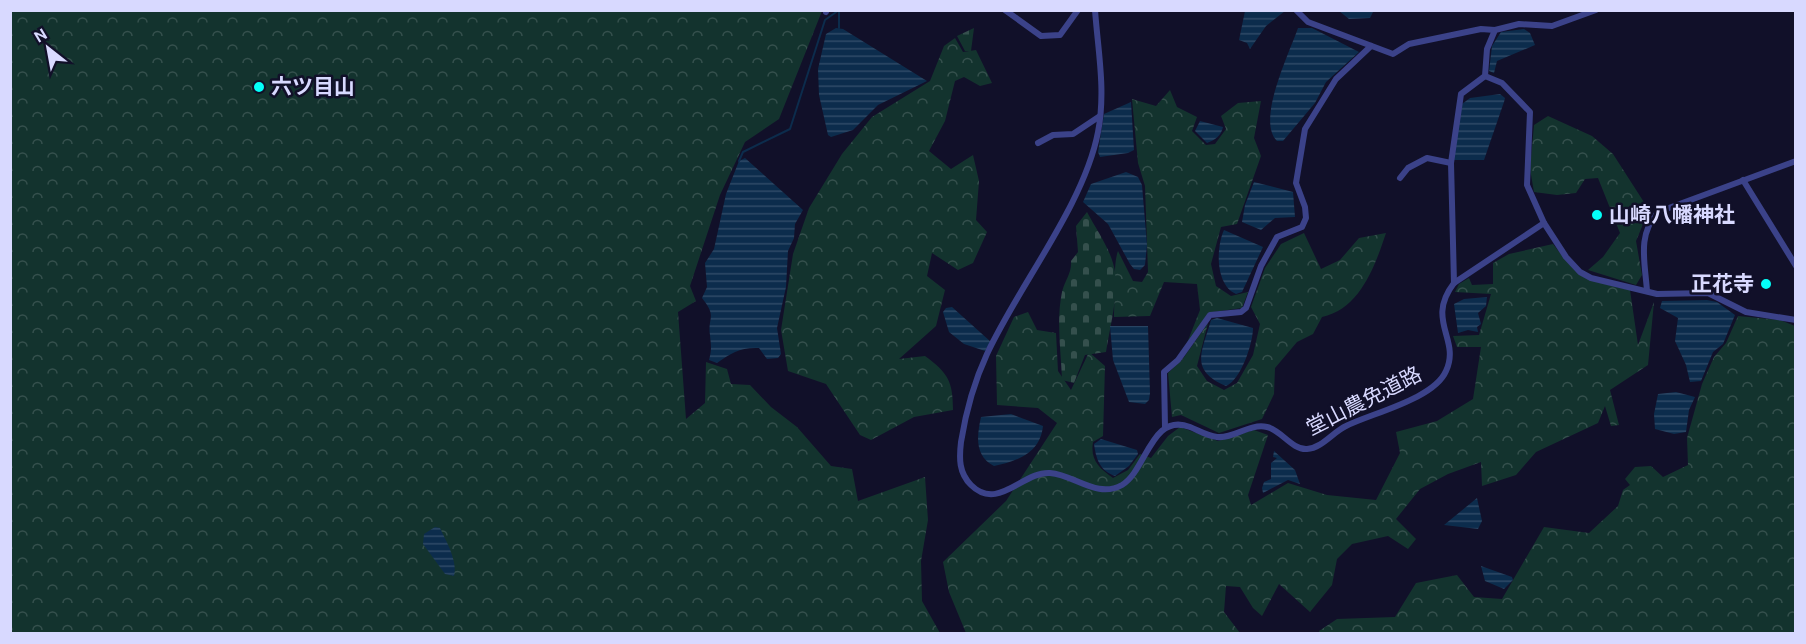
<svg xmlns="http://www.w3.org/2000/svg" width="1806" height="644" font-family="Ubuntu,'Noto Sans JP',sans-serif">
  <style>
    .forest { fill: url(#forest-crowns) }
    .cemetery { fill: url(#cemetery-stones) }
    .water { fill: url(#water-rules) }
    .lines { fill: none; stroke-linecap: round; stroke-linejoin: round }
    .stream { stroke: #0c2c4c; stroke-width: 2 }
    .minor { stroke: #3b4289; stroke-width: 6 }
    .poi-dot { fill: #04fff8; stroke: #111029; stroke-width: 2 }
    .labels { text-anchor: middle; stroke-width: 5; stroke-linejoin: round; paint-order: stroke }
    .poi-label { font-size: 21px; font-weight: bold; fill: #d8d9ff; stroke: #111029; text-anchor: start }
    .street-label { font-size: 21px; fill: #d8d9ff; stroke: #111029 }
  </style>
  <defs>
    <pattern id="forest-crowns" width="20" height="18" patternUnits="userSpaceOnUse" patternTransform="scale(1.5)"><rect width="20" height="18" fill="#13332e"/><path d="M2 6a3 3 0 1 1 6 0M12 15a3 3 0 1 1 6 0" fill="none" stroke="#35504d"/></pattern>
    <pattern id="cemetery-stones" width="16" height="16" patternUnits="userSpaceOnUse" patternTransform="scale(1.5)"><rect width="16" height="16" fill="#13332e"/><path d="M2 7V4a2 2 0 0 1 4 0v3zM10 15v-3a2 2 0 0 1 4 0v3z" fill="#35504d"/></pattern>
    <pattern id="water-rules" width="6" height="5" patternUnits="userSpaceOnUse" patternTransform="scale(1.5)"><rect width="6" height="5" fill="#0c2c4c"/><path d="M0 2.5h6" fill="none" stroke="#2f4a67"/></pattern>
  </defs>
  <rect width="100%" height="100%" fill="#111029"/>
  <!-- forest -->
  <g class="forest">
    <polygon points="10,11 822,11 779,119 745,142 720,195 690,286 696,301 678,312 686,419 705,403 706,362 727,369 731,384 750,385 771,407 797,427 831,466 852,469 858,501 925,477 928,520 921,561 922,601 940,633 11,633"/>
    <path d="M 955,38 L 963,52 L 976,50 L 992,83 L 980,86 L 964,77 L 955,81 L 945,121 L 929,151 L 951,169 L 973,155 L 979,181 L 976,220 L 987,232 L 973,263 L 958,270 L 932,253 L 927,276 L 945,290 L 936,326 L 899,359 L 925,356 C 948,373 953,381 953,410 L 914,417 L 871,440 L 860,435 L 826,384 L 788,371 L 781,330 L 793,254 L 809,208 L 842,154 L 872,117 L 930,81 L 944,46 Z"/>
    <path d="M 1170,90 L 1177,107 L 1197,117 L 1192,131 L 1206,145 L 1215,144 L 1226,129 L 1221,116 L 1238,103 L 1261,101 L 1254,138 L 1261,156 L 1237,224 L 1221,227 L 1211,264 L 1216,286 L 1231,296 L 1248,292 L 1242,308 L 1213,312 L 1187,343 L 1200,310 L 1197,284 L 1164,282 L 1150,316 L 1114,317 C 1115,300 1113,264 1118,251 L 1133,281 L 1142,282 L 1148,272 L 1145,186 L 1138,163 L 1132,99 L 1156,106 Z"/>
    <polygon points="1548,116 1592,136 1613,154 1649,210 1636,241 1642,275 1636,285 1588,270 1603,257 1620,233 1598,178 1585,179 1576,193 1557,195 1534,192 1530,169 1534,125"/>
    <path d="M 1304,233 L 1321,269 L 1340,260 L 1359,238 L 1386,233 C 1375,266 1360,309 1322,317 L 1313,334 L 1297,342 L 1275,368 L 1274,394 L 1262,419 L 1219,433 L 1181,415 L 1172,417 L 1168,373 L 1182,360 L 1208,323 L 1197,366 L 1207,381 L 1224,390 L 1237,383 L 1253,355 L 1260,324 L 1251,307 L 1265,268 L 1281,244 Z"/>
    <path d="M 1553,244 C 1579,278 1589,281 1630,290 L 1638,345 L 1654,302 L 1648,365 L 1610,390 L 1619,425 L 1611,426 L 1605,406 L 1598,423 L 1536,452 L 1516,475 L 1482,486 L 1481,462 L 1448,474 L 1420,489 L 1396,519 L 1416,539 L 1408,549 L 1388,536 L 1352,544 L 1337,559 L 1332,585 L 1310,612 L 1279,584 L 1262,616 L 1253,608 L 1240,587 L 1226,586 L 1224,612 L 1240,633 L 966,633 L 949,592 L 943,562 L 1006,501 L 1057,423 L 1038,408 L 997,405 L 996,356 L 1014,317 L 1028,312 L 1037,330 L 1056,333 L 1058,371 L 1071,390 L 1089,352 L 1105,366 L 1103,436 L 1093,442 C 1090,460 1099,468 1113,478 L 1128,470 L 1140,454 L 1151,458 L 1168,436 L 1180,427 L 1218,441 L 1254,430 L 1268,435 L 1248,495 L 1251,505 L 1288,483 L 1327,495 L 1376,500 L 1400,453 L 1396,432 L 1437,421 L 1473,399 L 1481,347 L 1457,347 L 1453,336 L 1479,335 L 1491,294 L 1455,292 L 1459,284 L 1469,278 L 1472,285 L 1493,284 L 1493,263 L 1509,254 Z"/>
    <polygon points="1738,316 1780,320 1795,326 1795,633 1320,634 1319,631 1337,619 1395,617 1416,583 1457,575 1474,597 1502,599 1544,527 1589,533 1618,506 1623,490 1630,485 1625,479 1635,467 1651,466 1663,477 1688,465 1687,438 1702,384 1714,357 1726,343"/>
  </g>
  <!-- cemetery -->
  <g class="cemetery">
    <polygon points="974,28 971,51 965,51 957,36"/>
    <path d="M 1087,212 C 1097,231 1112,251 1115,272 C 1118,298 1110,327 1106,352 L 1085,355 L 1074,383 L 1062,380 C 1061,351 1056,321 1062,292 C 1065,280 1072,273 1071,261 L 1078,252 L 1076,226 Z"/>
  </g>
  <!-- water -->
  <g class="water">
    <polygon points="1374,10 1370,18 1349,19 1339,11"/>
    <polygon points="1245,11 1245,10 1285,11 1266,26 1250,49 1247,43 1239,40"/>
    <polygon points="836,28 843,29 927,81 878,105 853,130 831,137 828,135 819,95 818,69 826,34"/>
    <path d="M 1298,28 L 1312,28 L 1359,52 L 1326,82 L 1315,103 L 1283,141 L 1277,141 C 1256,121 1289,54 1298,28 Z"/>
    <polygon points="1524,29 1530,33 1535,45 1497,61 1494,73 1489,71 1492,46 1501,32"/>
    <polygon points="1500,94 1505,98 1504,102 1484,160 1453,160 1462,104 1470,98"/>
    <polygon points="1131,102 1134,150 1128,153 1100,157 1098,152 1104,114"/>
    <path d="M 1200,121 L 1223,127 C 1221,136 1215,140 1207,143 L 1195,131 Z"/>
    <path d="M 745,158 L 803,210 L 795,224 L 794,238 L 788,251 L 786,287 L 777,328 L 781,354 L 778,358 L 767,359 L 759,348 C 741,347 731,353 717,363 L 709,360 C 712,349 711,346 710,335 C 707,317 718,318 702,298 L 707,287 L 705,263 L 714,249 L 726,194 L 739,161 Z"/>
    <polygon points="1126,172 1138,177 1142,185 1147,245 1145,265 1140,270 1134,269 1130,264 1108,224 1083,202 1091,184"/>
    <polygon points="1254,182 1293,192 1295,217 1275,218 1261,230 1242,222 1245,205"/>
    <path d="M 1224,230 L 1263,247 L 1242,292 L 1236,294 C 1215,285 1216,247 1224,230 Z"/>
    <polygon points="1487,297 1486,306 1478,313 1481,324 1477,327 1478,332 1468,330 1458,333 1454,304 1464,299"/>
    <polygon points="1707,300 1717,302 1735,315 1723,344 1713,352 1701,381 1690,382 1686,365 1675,341 1678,318 1660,308 1662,301"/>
    <polygon points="952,307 991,342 985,351 964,344 949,332 943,312 946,308"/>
    <path d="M 1217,318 L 1253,328 C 1253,343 1241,380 1226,386 C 1189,370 1202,352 1211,320 Z"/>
    <polygon points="1110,326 1148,326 1150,393 1149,400 1145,404 1129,402 1113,360"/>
    <polygon points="1676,392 1695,397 1689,410 1686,432 1674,434 1655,429 1654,414 1658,394"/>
    <path d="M 1011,414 L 1043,426 C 1040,453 1018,461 994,466 C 974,456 977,435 981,417 Z"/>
    <path d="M 1101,439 L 1137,450 L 1138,454 L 1129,466 L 1115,476 C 1100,471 1096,459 1094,444 Z"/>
    <polygon points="1274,451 1295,470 1300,484 1288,480 1263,493 1262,488 1264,482 1271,479 1271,463 1277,458 1273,457"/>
    <polygon points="1477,498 1482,521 1478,529 1444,525"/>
    <path d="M 435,527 L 440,528 C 446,541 458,561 454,576 L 445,574 L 423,544 L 424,534 Z"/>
    <polygon points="1481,566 1512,577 1513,580 1504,589 1485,581"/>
  </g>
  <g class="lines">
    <!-- stream -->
    <g class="stream">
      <polyline points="839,28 839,10"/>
      <polyline points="739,161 743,152 790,129 825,20 839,10"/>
    </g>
    <!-- minor -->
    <g class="minor">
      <polyline points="1005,10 1041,36 1060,35 1078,10"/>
      <path d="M 1095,10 C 1098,51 1106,91 1098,132 C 1084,205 1019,285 987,354 C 974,382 966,411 961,442 C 959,459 959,473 971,485 C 998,512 1023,471 1050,473 C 1075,475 1097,499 1122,485 C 1147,470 1151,412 1190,427 C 1198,430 1207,436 1217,437 C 1234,439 1249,423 1267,427 C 1281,430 1292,450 1307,449 C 1322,448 1333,432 1346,426 C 1372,413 1434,399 1446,371 C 1461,339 1425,321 1454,283 L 1544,223 L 1566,257 L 1580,272 L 1591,278 L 1657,294 L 1708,293 L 1746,312 L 1796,320"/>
      <polyline points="1296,10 1308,22 1393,54 1409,44 1481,29 1495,30"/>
      <polyline points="826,12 827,10"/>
      <polyline points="1485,76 1502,83 1530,112 1527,185 1544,223"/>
      <polyline points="1038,143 1053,135 1073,134 1100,116"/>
      <polyline points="1400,178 1408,168 1427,158 1451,163"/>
      <polyline points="1743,180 1796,266"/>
      <polyline points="1454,283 1451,163 1461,94 1485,76 1487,49 1495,30 1519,24 1552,26 1596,10"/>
      <path d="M 1647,291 C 1645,262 1637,235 1658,212 L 1796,161"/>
      <polyline points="1165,428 1164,372 1178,360 1210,315 1241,312 1246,308 1261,266 1277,237 1302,227 1306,218 1305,207 1296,183 1305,129 1336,79 1371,46"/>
    </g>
  </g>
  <!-- markers -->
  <g class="poi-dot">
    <circle cx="259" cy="87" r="6"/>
    <circle cx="1597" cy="215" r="6"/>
    <circle cx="1766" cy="284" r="6"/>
  </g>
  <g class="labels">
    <!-- poi labels -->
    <g class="poi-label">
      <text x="271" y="94">六ツ目山</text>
      <text x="1609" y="222">山崎八幡神社</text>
      <text x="1754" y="291" text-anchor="end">正花寺</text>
    </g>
    <!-- street labels -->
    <g class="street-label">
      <text transform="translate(1364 401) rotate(-27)" y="7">堂山農免道路</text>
    </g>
  </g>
  <!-- border -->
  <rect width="1806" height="644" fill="none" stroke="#d8d9ff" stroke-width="24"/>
  <!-- north arrow -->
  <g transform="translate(48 48) rotate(329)" stroke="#111029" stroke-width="4.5" paint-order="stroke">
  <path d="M0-4.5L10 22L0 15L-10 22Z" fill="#d8d9ff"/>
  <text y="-9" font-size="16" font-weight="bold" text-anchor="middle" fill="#d8d9ff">N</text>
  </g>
</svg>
